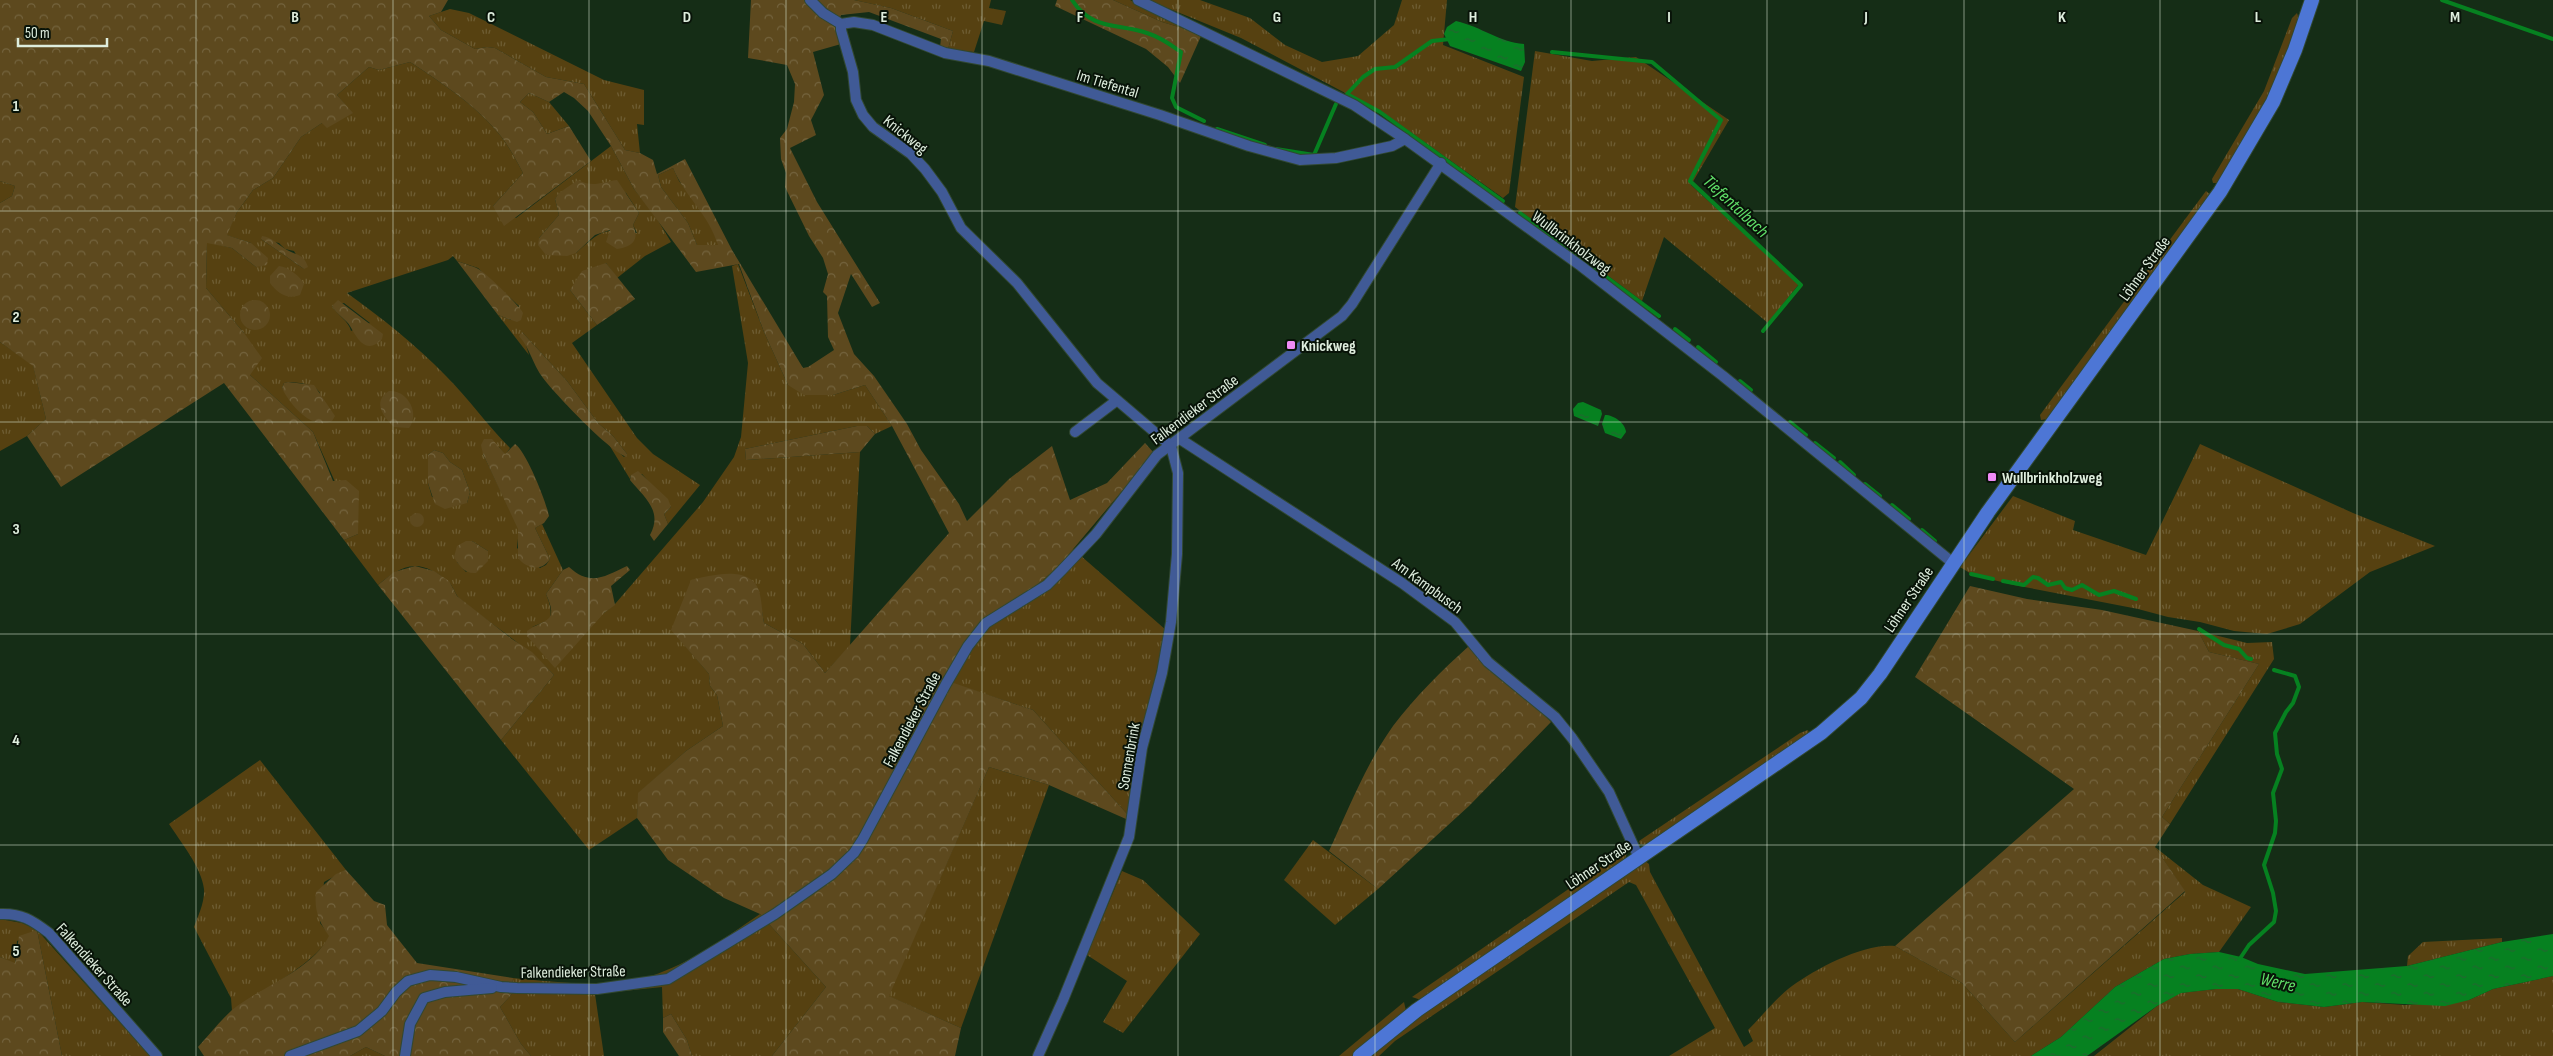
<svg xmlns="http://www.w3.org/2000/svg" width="2553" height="1056" font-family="'Sofia Sans Condensed',sans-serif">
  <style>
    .grass { fill: url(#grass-tufts); fill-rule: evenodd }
    .forest { fill: url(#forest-crowns); fill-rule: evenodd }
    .water { fill: url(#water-ripples) }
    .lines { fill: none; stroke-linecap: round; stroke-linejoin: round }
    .stream { stroke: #068120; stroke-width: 4 }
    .minor-casing { stroke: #314832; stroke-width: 12 }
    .secondary-casing { stroke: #314832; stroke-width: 16 }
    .minor { stroke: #405a96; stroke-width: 10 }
    .secondary { stroke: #4d76d5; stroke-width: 14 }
    .grid { fill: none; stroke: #deeddd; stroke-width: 1; stroke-opacity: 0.55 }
    .poi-dot { fill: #ef8bf6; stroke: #081308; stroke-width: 2 }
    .labels { text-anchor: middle; stroke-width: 4; stroke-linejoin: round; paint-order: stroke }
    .street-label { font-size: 16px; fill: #deeddd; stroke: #081308 }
    .poi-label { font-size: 16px; font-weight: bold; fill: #deeddd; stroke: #081308; text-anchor: start }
    .water-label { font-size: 18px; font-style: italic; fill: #60de68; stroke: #081308 }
    .grid-label { font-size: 16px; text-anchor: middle; font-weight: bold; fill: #deeddd; stroke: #081308; stroke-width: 4; stroke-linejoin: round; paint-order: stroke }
  </style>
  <defs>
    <pattern id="grass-tufts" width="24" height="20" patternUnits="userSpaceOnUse" patternTransform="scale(1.25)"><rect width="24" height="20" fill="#564111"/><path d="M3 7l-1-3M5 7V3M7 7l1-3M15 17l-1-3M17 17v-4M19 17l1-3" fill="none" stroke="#6e5d33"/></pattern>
    <pattern id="forest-crowns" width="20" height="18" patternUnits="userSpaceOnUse" patternTransform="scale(1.25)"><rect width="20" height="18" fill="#5d491e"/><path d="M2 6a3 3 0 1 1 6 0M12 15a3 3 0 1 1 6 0" fill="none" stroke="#74643e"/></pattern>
    <pattern id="water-ripples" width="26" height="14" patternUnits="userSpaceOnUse" patternTransform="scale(1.25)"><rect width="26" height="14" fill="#068120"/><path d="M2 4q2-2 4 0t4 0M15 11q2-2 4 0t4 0" fill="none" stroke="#21672f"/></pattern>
  </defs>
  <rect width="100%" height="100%" fill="#152d16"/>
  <!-- grass -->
  <g class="grass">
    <polygon points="854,0 991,0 989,8 1006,11 1002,25 984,21 974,52 948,49 953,31 891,8"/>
    <polygon points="1113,0 1130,0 1202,34 1162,22"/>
    <polygon points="1148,0 1200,0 1250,18 1285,45 1322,62 1358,56 1394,25 1402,0 1447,0 1443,45 1524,77 1509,193 1503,198 1385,114 1241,38"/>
    <polygon points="450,9 469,13 604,80 644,90 644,125 637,124 640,153 625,150 584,84 546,77 495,48 487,47 475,49 441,30 429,16"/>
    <polygon points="2297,13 2299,19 2268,99 2219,183 2213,183 2212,179 2264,91 2292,18"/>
    <polygon points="1535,51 1592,61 1636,57 1729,120 1691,185 1799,284 1768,323 1664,237 1642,301 1515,207"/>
    <path d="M 410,62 C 442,83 480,108 503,139 C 511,150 517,162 523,173 L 493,206 L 516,218 L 611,146 L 634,189 L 654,214 L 671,242 L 645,256 L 617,278 L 606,263 L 570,290 L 597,325 L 572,343 L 637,438 L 653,454 L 700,485 L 668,524 L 664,514 L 671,507 L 642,474 L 631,475 L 630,479 L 608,443 L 624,457 L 627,454 L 613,436 L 598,423 L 567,381 L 522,332 L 529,355 L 498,315 L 511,320 L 519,306 L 478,268 L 457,261 L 453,256 L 448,260 L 347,293 C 382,318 416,345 446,376 C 469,399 487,425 510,448 L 505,455 L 499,447 L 483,454 L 519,529 L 517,548 L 540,568 L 546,565 L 550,559 L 535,528 L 542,524 L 563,570 L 546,594 C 549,601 553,612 549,620 L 532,627 L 604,613 L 615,604 L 703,502 L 734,457 L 741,437 L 748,363 L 732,266 L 738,264 L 764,332 L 788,385 L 833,395 L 865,385 L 892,426 L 875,434 L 867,426 L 857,426 L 745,449 L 746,460 L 860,452 L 850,646 L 825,673 L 803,644 L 764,623 L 758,589 L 672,630 L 709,674 L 710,686 L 717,695 L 723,726 L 686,751 L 639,793 L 637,818 L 589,850 L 501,740 L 554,675 C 526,645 491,625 459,598 C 454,593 453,584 446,580 C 438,573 426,566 415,566 C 401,566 389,576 378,585 L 344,540 L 358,534 L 313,432 L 250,375 L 244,333 L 206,288 L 207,242 L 232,248 L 256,267 L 251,243 L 226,235 L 237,212 L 253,190 L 273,178 L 301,137 L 322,123 L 352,113 L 337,95 L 369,67 L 379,70 ZM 608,182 L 626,193 L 639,213 L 633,225 L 637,233 C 602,228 602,230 576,253 L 539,238 L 559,215 L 555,199 C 568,180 590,190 608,182 ZM 261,239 L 279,243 L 285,249 L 294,251 L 304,269 ZM 344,303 L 370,323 L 351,331 C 349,321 337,315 332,306 ZM 289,382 C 300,383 314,383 320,393 L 301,413 L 282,388 L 284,383 ZM 434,450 L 443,453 L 450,462 L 462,470 L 470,492 L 467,503 L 432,497 L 428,483 L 428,455 ZM 472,541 L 488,551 L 466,572 L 457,562 Z"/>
    <polygon points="529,93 549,102 569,126 547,134 533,112 520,102"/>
    <polygon points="673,168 679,181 708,219 719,245 697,245 688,223 661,187 658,175"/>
    <polygon points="0,181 15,186 12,196 0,203"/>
    <polygon points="2206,191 2211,195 2047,419 2041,420 2040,415"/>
    <polygon points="0,342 33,365 46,419 27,436 0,451"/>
    <polygon points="2200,444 2353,513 2435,546 2370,572 2300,624 2267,634 2234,631 2200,622 2168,617 2138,609 2014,585 1973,575 1960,567 2013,496 2075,521 2073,530 2146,555"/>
    <polygon points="1073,549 1166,630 1138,752 1128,815 1033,710 942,680 983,619 1027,593 1058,567"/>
    <polygon points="2198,631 2247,643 2272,642 2274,659 2170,824 2162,817 2259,664 2209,652"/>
    <polygon points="1808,730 1809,734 1647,845 1640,844 1639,841 1800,733"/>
    <path d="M 260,760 L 346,870 L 324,882 L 320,923 L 330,936 C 315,964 260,992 232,1011 L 231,998 L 194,927 C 198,916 205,902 204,889 C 202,868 180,841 169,824 Z"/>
    <polygon points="989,767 1049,785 961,1028 888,996"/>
    <polygon points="1313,840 1378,889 1335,925 1284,880"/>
    <path d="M 2155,847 L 2203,885 L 2251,907 L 2219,952 L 2190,954 L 2164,959 L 2115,987 L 2061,1037 L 2031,1056 L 1669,1056 L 1715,1028 L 1636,885 L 1629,882 L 1395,1041 L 1379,1056 L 1369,1056 L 1420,1016 L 1645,861 L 1649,864 L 1650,872 L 1744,1047 L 1753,1041 L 1748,1030 C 1762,1016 1776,998 1792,986 C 1817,968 1864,943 1895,946 L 1962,983 L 2015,1042 L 2185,892 Z"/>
    <polygon points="1628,848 1625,860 1421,1000 1412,997"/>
    <polygon points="1122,871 1143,880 1200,934 1123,1033 1103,1022 1127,981 1087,955"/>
    <path d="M 760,914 L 826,987 L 772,1056 L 692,1056 L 687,1040 L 671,1014 L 663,1018 L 662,987 L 595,994 L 604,1056 L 531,1056 L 521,1044 L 500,1007 L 512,994 L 513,978 C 555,982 609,989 651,976 C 691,963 725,938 760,914 Z"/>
    <polygon points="0,919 22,923 37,930 150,1056 62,1056 37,930 17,941 15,964 0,957"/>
    <polygon points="2502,938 2502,942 2407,966 2408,956 2423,942"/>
    <polygon points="2553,976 2553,1056 2094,1056 2157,1006 2180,993 2216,989 2238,989 2278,1002 2324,1007 2362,1002 2405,1005 2469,1000 2493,989"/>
    <polygon points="1404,1002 1406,1011 1352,1056 1339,1056"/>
    <polygon points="366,1047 385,1056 350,1056"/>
  </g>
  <!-- forest -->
  <g class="forest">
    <path d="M 0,0 L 448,0 L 441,12 L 429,16 L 441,30 L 475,49 L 487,47 L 495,48 L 546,77 L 584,84 L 625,150 L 640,153 L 653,160 L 657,174 L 685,159 L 732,250 L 803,368 L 808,367 L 834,350 L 828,337 L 827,296 L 823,292 L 828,274 L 823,258 L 809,236 L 785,187 L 786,173 L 781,159 L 780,138 L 787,129 L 794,102 L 795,84 L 787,65 L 748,58 L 751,0 L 854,0 L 891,8 L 953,31 L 948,49 L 940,47 L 941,39 L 869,12 L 841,15 L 837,24 L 841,44 L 813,52 L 824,95 L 811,120 L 816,135 L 790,148 L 817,202 L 880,303 L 872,307 L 851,274 L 838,313 L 854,354 L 874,376 L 907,424 L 921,450 L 959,504 L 967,521 L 1009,479 L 1052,446 L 1070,500 L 1107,483 L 1145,443 L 1154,453 L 1058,567 L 1027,593 L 983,619 L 942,679 L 1033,710 L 1128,815 L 1126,819 L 1049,785 L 989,767 L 889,996 L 961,1028 L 955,1056 L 772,1056 L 826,987 L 760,914 L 724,898 L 668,860 L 637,818 L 638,793 L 686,751 L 723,726 L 717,695 L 710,686 L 709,674 L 671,630 L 691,580 C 710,576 750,564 759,591 C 762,601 762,613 764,623 L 803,644 L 825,673 L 949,533 L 892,426 L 865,385 L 833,395 L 804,395 L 788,385 L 764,332 L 739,264 L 696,272 L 634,189 L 611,146 L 588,111 L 574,98 L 564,92 L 549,102 L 529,93 L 520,102 L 533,112 L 547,134 L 569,126 L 591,161 L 504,226 L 493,206 L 523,173 C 517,162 511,150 503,139 C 480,108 442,83 410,62 L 379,70 L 369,67 L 337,95 L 353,113 L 327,128 L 322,123 L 301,137 L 273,178 L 253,190 L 237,212 L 227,235 L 251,243 L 268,258 L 267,265 L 256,267 L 232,248 L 207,243 L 206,288 L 244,333 L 262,358 L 250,375 L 313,432 L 333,481 L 346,480 L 359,491 L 358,534 L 344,540 L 224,383 L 61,487 L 27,436 L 46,419 L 33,366 L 0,342 L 0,203 L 12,196 L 15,186 L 0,181 ZM 673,168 C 685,197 708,213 718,245 L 697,245 L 688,223 L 661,187 L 658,175 Z"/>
    <polygon points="1057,0 1113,0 1162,22 1202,34 1180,83 1168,67 1146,49 1055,6"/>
    <path d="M 578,180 C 594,188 601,182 617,180 L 639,213 L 633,225 C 640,240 632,247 617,249 L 606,242 L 610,230 L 595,235 L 576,253 L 567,256 L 546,255 L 538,245 L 539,238 L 559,215 L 555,199 L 559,193 Z"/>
    <path d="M 262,236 C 272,237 278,245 287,250 C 296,255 304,254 308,267 L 304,269 L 261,239 Z"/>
    <path d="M 457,261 C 464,264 474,266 480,270 C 489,276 518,304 523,313 L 521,320 L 517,322 L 498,315 Z"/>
    <polygon points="606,263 635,299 597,325 570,290 582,271"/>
    <path d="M 279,266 C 288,267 300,276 304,284 L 300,295 C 286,300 278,293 270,283 L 270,276 Z"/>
    <path d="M 338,300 L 383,334 L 382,339 C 366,356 357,338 350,326 C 347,320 336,314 332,306 Z"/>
    <circle cx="255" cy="315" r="15"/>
    <path d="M 522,332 L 567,381 L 598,423 L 613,436 L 627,454 L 627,457 C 611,453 554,393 543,378 C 533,365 530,348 519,336 Z"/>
    <path d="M 288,382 L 314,385 L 335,416 L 332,421 C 312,431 290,405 282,388 L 284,383 Z"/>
    <path d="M 389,391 C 408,390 420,414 409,428 L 394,427 C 383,417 372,401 389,391 Z"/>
    <polygon points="857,426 867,426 875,434 860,452 746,460 745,449"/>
    <path d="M 484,439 L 492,439 L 505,454 L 515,444 C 526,451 546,501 549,516 L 544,523 L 535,528 L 550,559 C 542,572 527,569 518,558 L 518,529 L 483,454 L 481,445 Z"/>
    <polygon points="434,450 443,453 450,462 462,470 470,492 467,503 445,509 435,504 428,483 428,455"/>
    <path d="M 638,471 L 668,499 L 671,507 L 664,514 L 668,524 L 654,541 L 650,535 C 663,511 645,498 630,480 L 631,475 Z"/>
    <circle cx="417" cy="520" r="7"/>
    <path d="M 466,541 L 472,541 L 488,551 L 488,561 L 476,573 C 465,574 459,566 454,557 L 457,546 Z"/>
    <polygon points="415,566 434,571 449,581 457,596 512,639 532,652 554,675 501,740 378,585 394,572"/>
    <path d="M 627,566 L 630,570 L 611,586 L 615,605 L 604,613 L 555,668 L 527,636 L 527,631 C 546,618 559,623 546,594 L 563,570 L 569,567 C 591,587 605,576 627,566 Z"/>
    <polygon points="1970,586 2027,599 2102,610 2198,631 2209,652 2259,664 2162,817 2170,824 2155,847 2185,891 2015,1042 1962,983 1895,946 2074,789 1915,677"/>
    <path d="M 1469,646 L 1533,703 L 1551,722 L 1469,806 L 1378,889 L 1329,851 C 1348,810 1366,764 1393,726 C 1415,697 1442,670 1469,646 Z"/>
    <path d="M 346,870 L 374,901 L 385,905 L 387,925 L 417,963 L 513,978 L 512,994 L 500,1007 L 521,1044 L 531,1056 L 385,1056 L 366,1047 L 350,1056 L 204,1056 L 198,1047 C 209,1035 220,1021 232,1010 C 262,986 311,971 329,936 C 319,922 314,910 316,892 L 336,874 Z"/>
    <polygon points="37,930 62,1056 0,1056 0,957 15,963 19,936"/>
    <polygon points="671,1014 687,1040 692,1056 679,1056 663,1032 663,1018"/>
  </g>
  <!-- water -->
  <g class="water">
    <path d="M 1456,21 C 1482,27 1499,42 1524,44 L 1525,62 L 1521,71 L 1450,46 L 1444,34 L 1447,27 Z"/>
    <polygon points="1583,402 1601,410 1602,414 1598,426 1574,416 1573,409 1578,403"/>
    <path d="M 1605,415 C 1614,415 1625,423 1626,432 L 1621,439 L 1605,433 L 1602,424 Z"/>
    <polygon points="2553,934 2553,976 2493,989 2469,1000 2445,1006 2362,1002 2324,1007 2278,1002 2238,989 2216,989 2181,993 2157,1006 2087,1056 2031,1056 2061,1037 2115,987 2164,959 2190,954 2219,952 2241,957 2258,964 2305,974 2407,966 2502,942"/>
  </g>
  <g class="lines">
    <!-- stream -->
    <g class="stream">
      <path d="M 1072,0 C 1092,31 1118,23 1147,33 C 1160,37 1170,44 1181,52 L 1172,98 L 1176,107 L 1204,121"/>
      <polyline points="2442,0 2553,39"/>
      <polyline points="1450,39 1432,41 1395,67 1375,69 1363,77 1347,94 1380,112 1503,201"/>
      <polyline points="1552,52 1652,62 1721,120 1690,181 1801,285 1763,331"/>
      <polyline points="1217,129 1265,145"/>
      <polyline points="1276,149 1314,155 1336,104"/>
      <polyline points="1520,213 1659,316"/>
      <polyline points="1675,329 1689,340"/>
      <polyline points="1698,347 1716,362"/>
      <polyline points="1740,381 1751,390"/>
      <polyline points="1790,422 1806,435"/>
      <polyline points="1815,443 1834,458"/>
      <polyline points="1840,462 1854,475"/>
      <polyline points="1865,484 1880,496"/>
      <polyline points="1892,505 1909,519"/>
      <polyline points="1922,530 1935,541"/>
      <polyline points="1971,574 1993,579"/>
      <polyline points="2003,581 2024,585 2033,577 2038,578 2048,585 2061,582 2065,588 2072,590 2082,585 2099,595 2114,591 2136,599"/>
      <polyline points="2199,629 2224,645 2239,649 2247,658 2251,659"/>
      <polyline points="2239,960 2249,945 2274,922 2276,911 2273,893 2264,865 2275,833 2276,821 2273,793 2282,769 2277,754 2275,733 2286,712 2293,703 2299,687 2295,676 2274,670"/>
    </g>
    <defs>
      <g id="minor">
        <polyline points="810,0 823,13 841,24 854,22 873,25 945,53 989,61 1160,115 1249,146 1300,160 1336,158 1392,146 1405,139"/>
        <polyline points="1138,0 1354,105 1405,139 1581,266 1723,376 1953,563"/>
        <polyline points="841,24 841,30 853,72 856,100 863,115 873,127 911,154 925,169 942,192 961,228 1017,283 1097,383 1171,446"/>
        <polyline points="1075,432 1116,401"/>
        <polyline points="1180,439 1402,583 1455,622 1488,662 1555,717 1572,738 1609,792 1639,858"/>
        <path d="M 0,914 C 21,913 32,920 49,933 L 157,1056"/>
        <polyline points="290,1056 358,1031 382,1011 396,992 408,981 430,975 456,977 501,987 517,988 597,989 668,979 775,914 832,874 854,853 863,839 946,684 968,646 986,623 1047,585 1061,571 1096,534 1157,455 1342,316 1352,304 1441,163"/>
        <polyline points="405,1056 410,1024 424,998 445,992 492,988"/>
        <polyline points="1038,1056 1063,1000 1129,837 1142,748 1162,673 1171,622 1177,554 1178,473 1171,446"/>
      </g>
      <polyline id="secondary" points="1360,1056 1417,1010 1821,733 1861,698 1880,674 1988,512 2220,192 2273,102 2295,50 2312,0"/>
    </defs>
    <!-- minor casing -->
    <use href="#minor" class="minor-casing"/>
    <!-- secondary casing -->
    <use href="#secondary" class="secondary-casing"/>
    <!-- minor -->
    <use href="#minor" class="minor"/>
    <!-- secondary -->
    <use href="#secondary" class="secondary"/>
  </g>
  <!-- grid -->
  <path class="grid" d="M 196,0 L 196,1056M 393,0 L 393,1056M 589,0 L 589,1056M 786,0 L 786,1056M 982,0 L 982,1056M 1178,0 L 1178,1056M 1375,0 L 1375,1056M 1571,0 L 1571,1056M 1767,0 L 1767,1056M 1964,0 L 1964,1056M 2160,0 L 2160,1056M 2357,0 L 2357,1056M 0,211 L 2553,211M 0,422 L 2553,422M 0,634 L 2553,634M 0,845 L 2553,845"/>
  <!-- markers -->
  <g class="poi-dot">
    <rect x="1286" y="340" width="10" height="10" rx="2.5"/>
    <rect x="1987" y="472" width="10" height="10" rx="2.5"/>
  </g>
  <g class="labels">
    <!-- street labels -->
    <g class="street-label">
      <text transform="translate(1108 83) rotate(17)" y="6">Im Tiefental</text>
      <text transform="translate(906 134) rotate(39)" y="6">Knickweg</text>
      <text transform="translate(1572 242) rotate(37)" y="6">Wullbrinkholzweg</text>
      <text transform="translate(2144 268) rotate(-54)" y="6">Löhner Straße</text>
      <text transform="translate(1194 409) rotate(-37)" y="6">Falkendieker Straße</text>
      <text transform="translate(1428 585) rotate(36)" y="6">Am Kampbusch</text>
      <text transform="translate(1908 599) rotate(-56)" y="6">Löhner Straße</text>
      <text transform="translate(911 719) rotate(-62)" y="6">Falkendieker Straße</text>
      <text transform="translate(1128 756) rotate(-80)" y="6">Sonnenbrink</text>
      <text transform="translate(1598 864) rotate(-34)" y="6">Löhner Straße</text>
      <text transform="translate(95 964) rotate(48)" y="6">Falkendieker Straße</text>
      <text transform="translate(573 971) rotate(-1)" y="6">Falkendieker Straße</text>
    </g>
    <!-- poi labels -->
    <g class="poi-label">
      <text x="1301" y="351">Knickweg</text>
      <text x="2002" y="483">Wullbrinkholzweg</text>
    </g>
    <!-- water labels -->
    <g class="water-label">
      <text transform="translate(1736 206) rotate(43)" y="6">Tiefentalbach</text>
      <text transform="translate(2278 982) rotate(13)" y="6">Werre</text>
    </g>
  </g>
  <g class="grid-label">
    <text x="295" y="22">B</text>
    <text x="491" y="22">C</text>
    <text x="687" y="22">D</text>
    <text x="884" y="22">E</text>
    <text x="1080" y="22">F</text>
    <text x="1277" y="22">G</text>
    <text x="1473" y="22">H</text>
    <text x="1669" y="22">I</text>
    <text x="1866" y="22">J</text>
    <text x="2062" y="22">K</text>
    <text x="2258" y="22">L</text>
    <text x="2455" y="22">M</text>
    <text x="16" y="111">1</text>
    <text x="16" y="322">2</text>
    <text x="16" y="534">3</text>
    <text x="16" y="745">4</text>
    <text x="16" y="956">5</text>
  </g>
  <!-- scale -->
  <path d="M18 38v8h89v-8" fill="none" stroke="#deeddd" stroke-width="2.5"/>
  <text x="25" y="38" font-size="15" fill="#deeddd" stroke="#081308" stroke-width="4" paint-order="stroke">50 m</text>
</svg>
